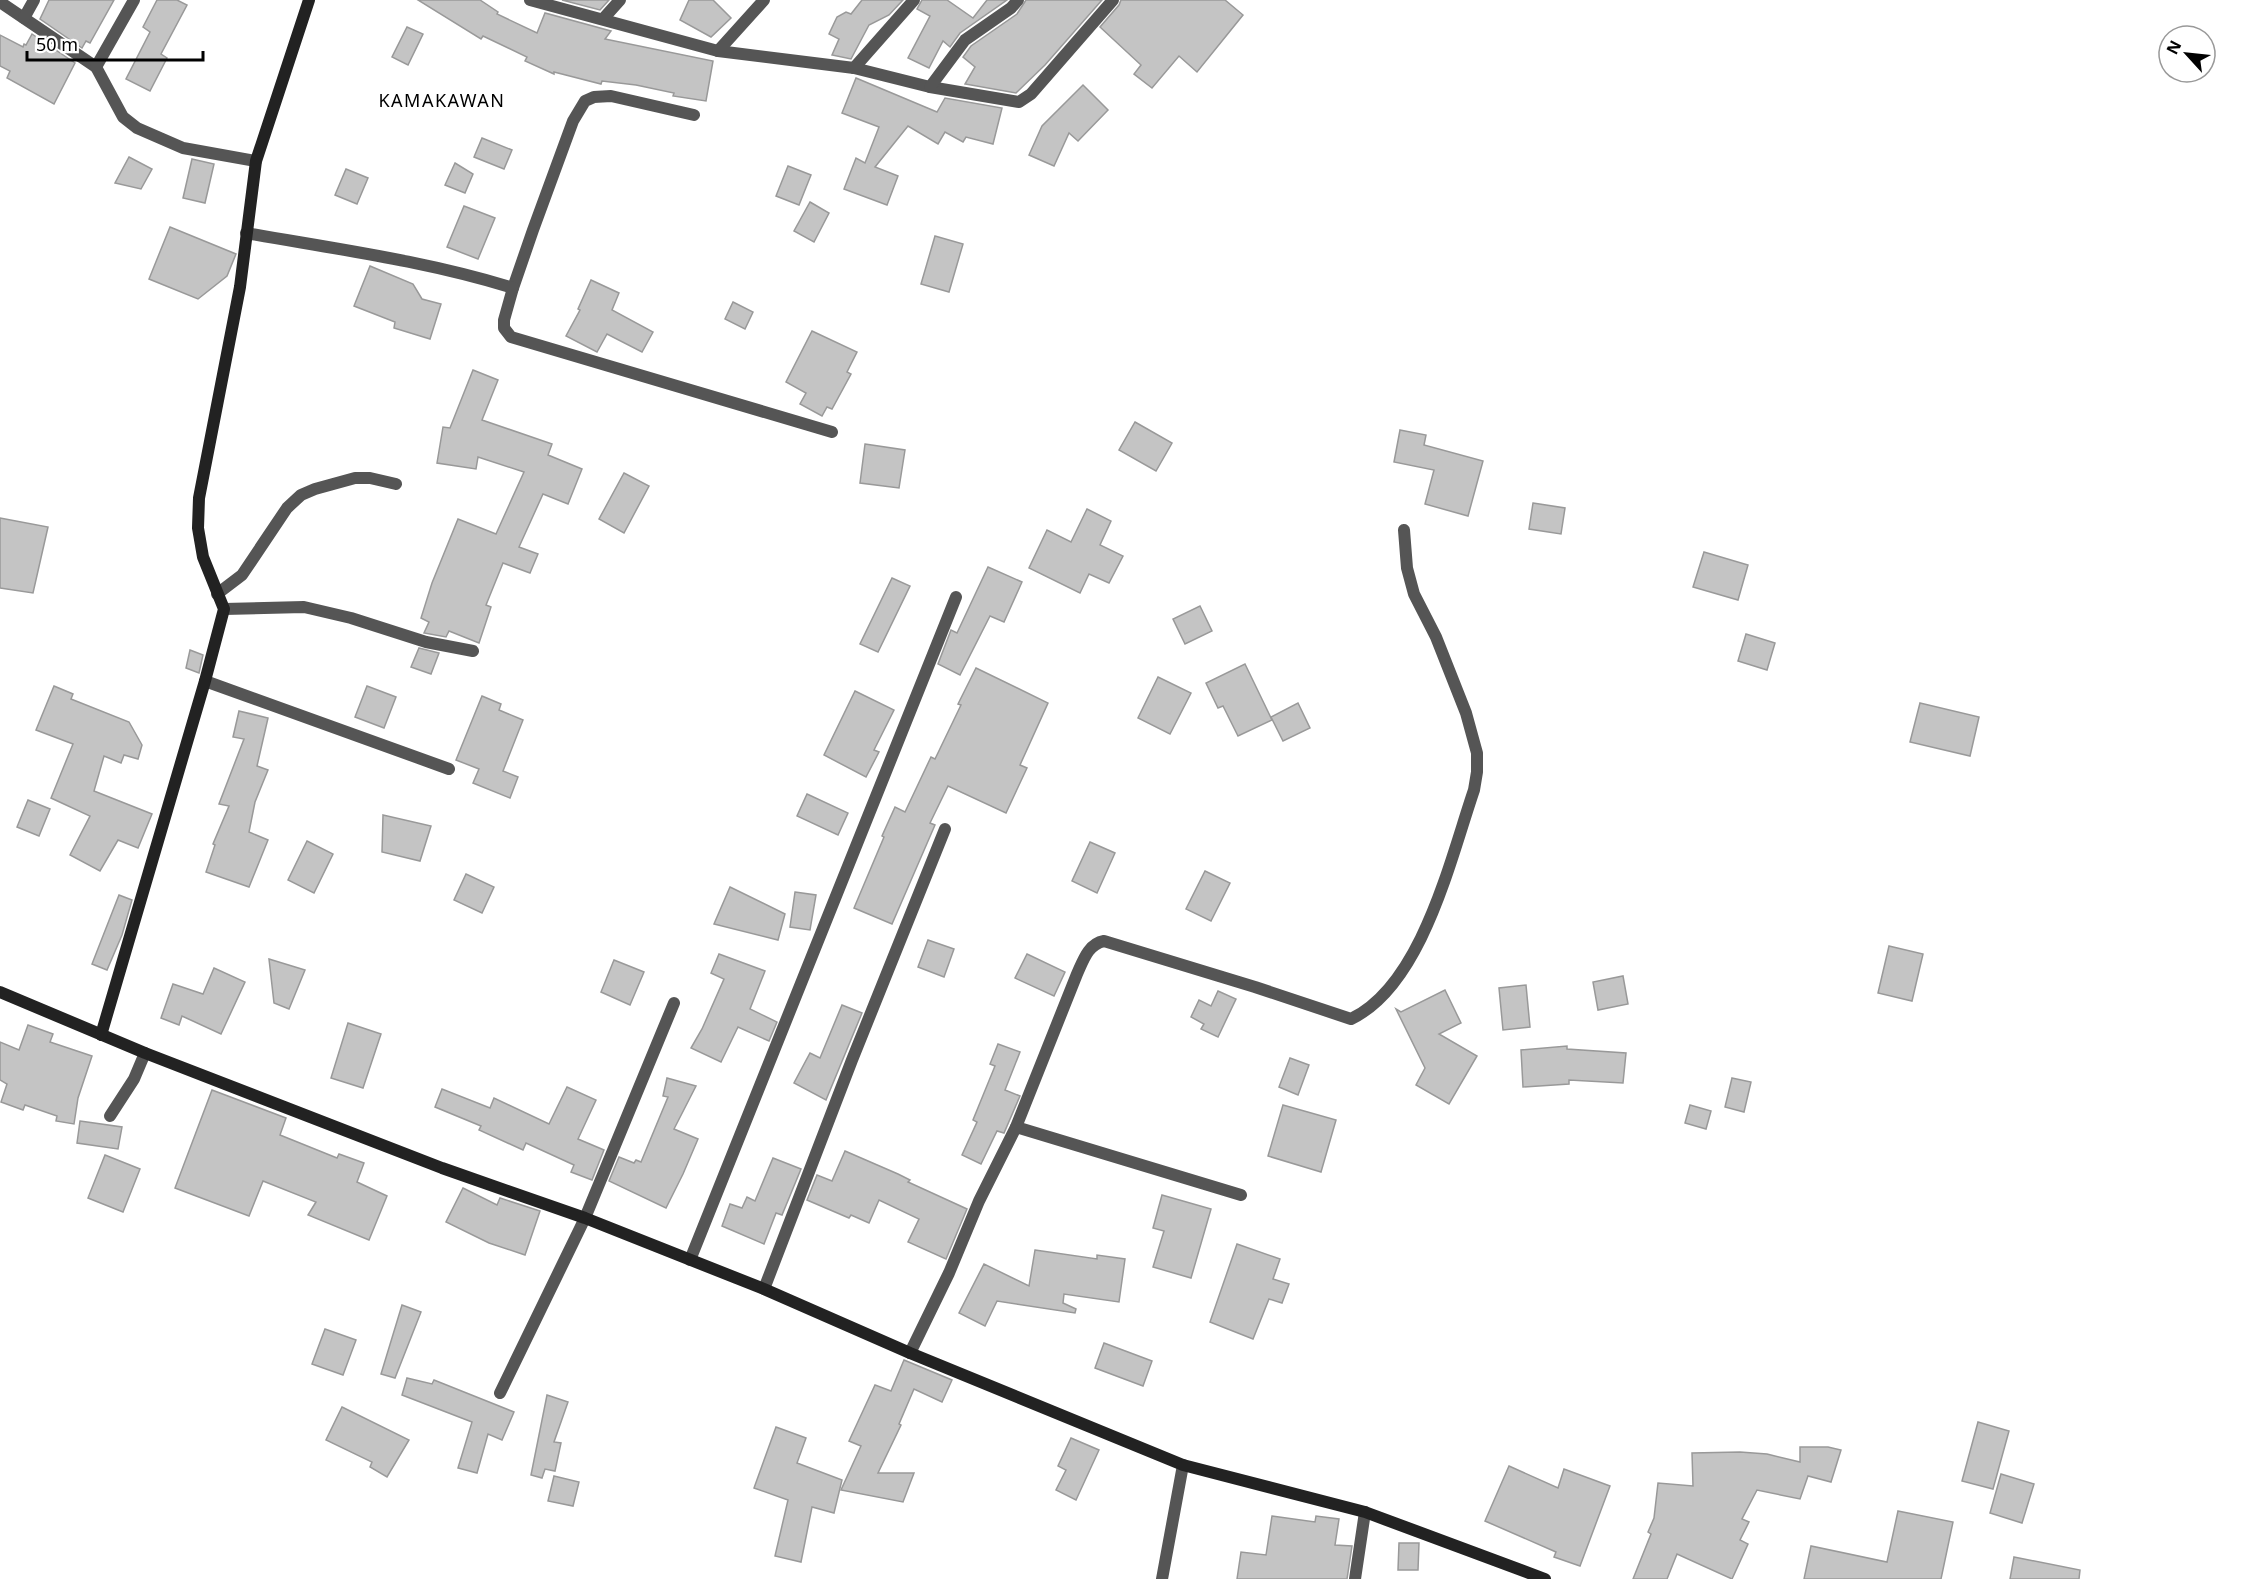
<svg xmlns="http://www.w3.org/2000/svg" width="2241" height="1579" font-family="'Noto Sans',sans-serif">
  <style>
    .building { fill: #c4c4c4; stroke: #999; stroke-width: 1.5 }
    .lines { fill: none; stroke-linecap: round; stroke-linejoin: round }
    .street { stroke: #555; stroke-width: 12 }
    .secondary { stroke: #222; stroke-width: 12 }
    .labels { text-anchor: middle; stroke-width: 4.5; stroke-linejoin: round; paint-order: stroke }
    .neighbourhood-label { font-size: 18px; letter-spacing: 1.5px; fill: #000; stroke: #fff }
  </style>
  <rect width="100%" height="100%" fill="#fff"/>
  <!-- building -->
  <g class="building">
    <polygon points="49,0 114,0 90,43 86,41 82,48 40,19"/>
    <polygon points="157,0 177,0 187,5 161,54 167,58 150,91 126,79 150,32 143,27"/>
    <polygon points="418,0 480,0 498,12 497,14 537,33 545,13 611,31 605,39 713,61 706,101 673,96 674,93 636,85 602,81 601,84 554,72 554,74 525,61 527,57 483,36 481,39"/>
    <polygon points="562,0 609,0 600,10"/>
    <polygon points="689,0 713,0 731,18 711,37 680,20"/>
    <polygon points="862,0 903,0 889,15 869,25 851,59 832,55 839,39 829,34 837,17 846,12 851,14"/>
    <polygon points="922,0 947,0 973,18 987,0 1007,0 960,33 950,47 943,41 929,68 908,58 930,16 917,9"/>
    <polygon points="1026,0 1102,0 1045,65 1016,93 965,84 975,67 963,57 971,46 1017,14"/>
    <polygon points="1121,0 1225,0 1243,15 1197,72 1179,56 1152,88 1134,74 1141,65 1100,27 1119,5"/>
    <polygon points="407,27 423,34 408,65 392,57"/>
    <polygon points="32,34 75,63 54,104 7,78 10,71 0,66 0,35 23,47 24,44 26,45"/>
    <polygon points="856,78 937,112 945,98 1002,108 993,144 966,137 963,142 945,132 938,144 908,126 875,167 898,176 887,205 844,189 856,158 865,163 879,127 842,113"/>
    <polygon points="1083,85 1108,110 1078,141 1069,133 1054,166 1029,155 1042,126"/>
    <polygon points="482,138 512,150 504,169 474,157"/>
    <polygon points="129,157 152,169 141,189 115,183"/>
    <polygon points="192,159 214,164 205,203 183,198"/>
    <polygon points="455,163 473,174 465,193 445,185"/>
    <polygon points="788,166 811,175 799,205 776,196"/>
    <polygon points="346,169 368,178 357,204 335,195"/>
    <polygon points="810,202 829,213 814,242 794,231"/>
    <polygon points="464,206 495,218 478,259 447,247"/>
    <polygon points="170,227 236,254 227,276 198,299 149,279"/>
    <polygon points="935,236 963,244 949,292 921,284"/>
    <polygon points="370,266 413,284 422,299 441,304 430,339 394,328 395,322 354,306"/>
    <polygon points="591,280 619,293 612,310 653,332 642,352 607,334 597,352 566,336 580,310 578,309"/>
    <polygon points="733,302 753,312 745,329 725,319"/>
    <polygon points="812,331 857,352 847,372 851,374 832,409 827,407 822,416 800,404 806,393 786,382"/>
    <polygon points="473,370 498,380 482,420 552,444 548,455 582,469 568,504 543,494 519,547 538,554 530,573 503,563 486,605 491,607 479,643 449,631 446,637 424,633 429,622 421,618 432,583 458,519 496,534 524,472 478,457 476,469 437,463 443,427 450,428"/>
    <polygon points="1135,422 1172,443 1156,471 1119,450"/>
    <polygon points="1400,430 1426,435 1424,445 1483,461 1468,516 1425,504 1434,470 1394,462"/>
    <polygon points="865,444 905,450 899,488 860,483"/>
    <polygon points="624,473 649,486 624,533 599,519"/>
    <polygon points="1533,503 1565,508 1561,534 1529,529"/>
    <polygon points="1087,509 1111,521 1100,545 1123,556 1109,583 1089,574 1080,593 1029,568 1047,530 1071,542"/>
    <polygon points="0,518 48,527 33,593 0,588"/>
    <polygon points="1704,552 1748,565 1738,600 1693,587"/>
    <polygon points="988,567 1022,582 1004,622 990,616 960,675 938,664 951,630 957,633"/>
    <polygon points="892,578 910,586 878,652 860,644"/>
    <polygon points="1200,606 1212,631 1185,644 1173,619"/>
    <polygon points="1746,634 1775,643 1767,670 1738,661"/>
    <polygon points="419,648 439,653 431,674 411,667"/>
    <polygon points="190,650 203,655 199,673 186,668"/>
    <polygon points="1245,664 1272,720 1238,736 1223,706 1218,708 1206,683"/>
    <polygon points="976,668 1048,703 1020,765 1027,768 1006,813 948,786 930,823 935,825 892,924 854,908 884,837 882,836 895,807 905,812 931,757 935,759 961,705 958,704"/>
    <polygon points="1158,677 1191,693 1170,734 1138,718"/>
    <polygon points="54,686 73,694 71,699 129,722 142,745 138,759 124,755 121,763 104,756 94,791 152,814 138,848 118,840 100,871 70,855 90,816 51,798 73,744 36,730"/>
    <polygon points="367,686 396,697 384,728 355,717"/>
    <polygon points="855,691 894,710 874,750 879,752 866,777 824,755"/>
    <polygon points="482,696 501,704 499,710 523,720 503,771 518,777 510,798 473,783 479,769 456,760"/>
    <polygon points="1298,703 1310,728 1283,741 1271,717"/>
    <polygon points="1920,703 1979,717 1970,756 1910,742"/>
    <polygon points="239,711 268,718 257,766 268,770 255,802 249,832 268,840 249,887 206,872 215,845 213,844 229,806 219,804 244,739 233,737"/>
    <polygon points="807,794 848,813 838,835 797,816"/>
    <polygon points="28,800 50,809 39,836 17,827"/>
    <polygon points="383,815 431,826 420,861 382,852"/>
    <polygon points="307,841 333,854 314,893 288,880"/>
    <polygon points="1090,842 1115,853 1097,893 1072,881"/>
    <polygon points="1205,871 1230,883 1211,921 1186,909"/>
    <polygon points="466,874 494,887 482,913 454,900"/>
    <polygon points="730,887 785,914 778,940 714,924"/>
    <polygon points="795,892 816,895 810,930 790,927"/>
    <polygon points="119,895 132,900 122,935 107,970 92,964"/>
    <polygon points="928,940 954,949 944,977 918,967"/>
    <polygon points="1889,946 1923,954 1912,1001 1878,993"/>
    <polygon points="719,954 765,971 750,1009 777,1022 769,1041 738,1027 721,1062 691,1048 702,1029 724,979 711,973"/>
    <polygon points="1027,954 1065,972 1054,996 1015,978"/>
    <polygon points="269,959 305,970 289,1009 274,1003"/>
    <polygon points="614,960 644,972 630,1005 601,992"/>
    <polygon points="214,968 245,982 221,1034 182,1016 179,1025 161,1018 173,984 203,994"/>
    <polygon points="1623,976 1628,1004 1598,1010 1593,982"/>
    <polygon points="1526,985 1530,1027 1503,1030 1499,988"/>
    <polygon points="1445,990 1461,1023 1439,1034 1477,1056 1449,1104 1416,1085 1425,1068 1396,1009 1401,1012"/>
    <polygon points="1218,991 1236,999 1218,1037 1201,1029 1204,1024 1191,1017 1199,1000 1211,1006"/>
    <polygon points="842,1005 862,1013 826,1100 794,1083 810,1053 820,1058"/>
    <polygon points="348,1023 381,1034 363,1088 331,1078"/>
    <polygon points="28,1025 53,1034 50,1042 92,1056 78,1098 74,1124 56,1121 57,1116 25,1105 23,1110 1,1102 7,1084 0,1080 0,1042 19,1050"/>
    <polygon points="998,1044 1020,1052 1005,1090 1020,1096 1004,1133 997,1131 981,1164 962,1155 977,1122 973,1120 995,1066 990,1064"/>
    <polygon points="1567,1046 1567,1049 1626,1053 1623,1083 1569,1080 1569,1084 1523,1087 1521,1050"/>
    <polygon points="1290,1058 1309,1065 1298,1095 1279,1087"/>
    <polygon points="667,1078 696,1086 674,1129 698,1139 683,1174 666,1208 609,1181 619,1157 634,1163 636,1160 641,1162 668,1097 663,1096"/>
    <polygon points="1732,1078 1751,1082 1744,1112 1725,1107"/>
    <polygon points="567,1087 596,1100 578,1139 604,1150 592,1180 571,1172 574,1165 526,1143 523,1150 479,1130 481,1126 435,1107 442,1089 490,1108 494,1098 549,1124"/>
    <polygon points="212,1090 286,1118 280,1135 337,1158 339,1154 364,1163 357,1182 387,1196 369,1240 308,1215 316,1202 263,1181 249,1216 175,1188"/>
    <polygon points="1283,1105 1336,1120 1321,1172 1268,1156"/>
    <polygon points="1690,1105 1711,1111 1706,1129 1685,1123"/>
    <polygon points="80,1121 122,1127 118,1149 77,1143"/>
    <polygon points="845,1151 898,1174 910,1180 908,1182 967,1209 946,1259 908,1242 919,1219 879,1200 869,1223 851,1215 849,1218 807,1200 817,1175 832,1181"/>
    <polygon points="105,1155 140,1169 123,1212 88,1198"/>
    <polygon points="773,1158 801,1169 782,1215 776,1213 764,1244 722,1226 730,1204 742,1208 747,1197 755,1201"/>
    <polygon points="463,1188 497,1205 500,1198 540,1211 525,1255 489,1243 446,1222"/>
    <polygon points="1162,1195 1211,1209 1191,1278 1153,1267 1164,1231 1153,1228"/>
    <polygon points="1237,1244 1280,1259 1273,1279 1289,1284 1282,1303 1269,1299 1253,1339 1210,1322"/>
    <polygon points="1035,1250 1097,1259 1097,1255 1125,1259 1119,1302 1064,1294 1063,1303 1076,1309 1075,1313 997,1301 985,1326 959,1313 984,1264 1029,1286"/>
    <polygon points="402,1305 421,1312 395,1378 381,1374"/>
    <polygon points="325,1329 356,1340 343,1375 312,1364"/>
    <polygon points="1104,1343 1152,1361 1143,1386 1095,1368"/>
    <polygon points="904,1360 952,1380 942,1402 914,1389 899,1424 901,1425 878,1473 914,1473 903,1502 841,1490 861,1446 849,1441 875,1385 891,1391"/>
    <polygon points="407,1378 432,1384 434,1380 514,1412 502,1440 488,1434 477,1473 458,1468 472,1422 402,1395"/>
    <polygon points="547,1395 568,1402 554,1442 561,1443 555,1471 545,1469 542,1478 531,1475"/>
    <polygon points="342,1407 409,1440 387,1477 370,1467 372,1462 326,1440"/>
    <polygon points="1978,1422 2009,1431 1993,1489 1962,1481"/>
    <polygon points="776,1427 806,1438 797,1463 842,1480 834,1513 812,1507 801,1562 775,1556 788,1500 754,1488"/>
    <polygon points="1071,1438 1099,1450 1076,1500 1056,1490 1066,1470 1058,1466"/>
    <polygon points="1800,1447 1828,1447 1841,1450 1831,1482 1808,1476 1800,1499 1757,1490 1742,1519 1749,1522 1740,1540 1748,1544 1732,1579 1677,1554 1667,1579 1633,1579 1651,1534 1648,1532 1654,1518 1658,1483 1693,1486 1692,1453 1740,1452 1767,1454 1800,1462"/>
    <polygon points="1509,1466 1558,1488 1564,1469 1610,1486 1580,1566 1554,1557 1556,1552 1485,1521"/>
    <polygon points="2001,1474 2034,1484 2022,1523 1990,1513"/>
    <polygon points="554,1476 579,1482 573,1506 548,1501"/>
    <polygon points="1898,1511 1953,1522 1941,1579 1804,1579 1811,1546 1887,1562"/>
    <polygon points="1272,1516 1315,1522 1316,1516 1339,1519 1335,1545 1352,1546 1347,1579 1237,1579 1241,1552 1266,1555"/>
    <polygon points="1399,1543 1419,1543 1418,1570 1398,1570"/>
    <polygon points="2014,1557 2080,1570 2079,1579 2010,1579"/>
  </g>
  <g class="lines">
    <!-- street -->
    <g class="street">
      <polyline points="530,0 718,51 854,68 930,87 1019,102 1031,94 1113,0"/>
      <polyline points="0,2 96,67 123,117 137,128 183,148 256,161"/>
      <polyline points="24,18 34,0"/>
      <polyline points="603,19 620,0"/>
      <polyline points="718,51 764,0"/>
      <polyline points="96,67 134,0"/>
      <polyline points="854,68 914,0"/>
      <polyline points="930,87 965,40 1011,8 1018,0"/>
      <polyline points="694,115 611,96 594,97 585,101 573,121 533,230 513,288 504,320 504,328 511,337 832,432"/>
      <path d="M 246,233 C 336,249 426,261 513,288"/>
      <polyline points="217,594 242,575 287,508 301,495 315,489 355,478 370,478 396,484"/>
      <polyline points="224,609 304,607 351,618 426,642 473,651"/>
      <polyline points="205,681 449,769"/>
      <polyline points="110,1116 134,1079 145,1053"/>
      <polyline points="1016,1127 1241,1195"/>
      <polyline points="690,1260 956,597"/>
      <polyline points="764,1289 852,1060 945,829"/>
      <path d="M 910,1353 L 949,1273 L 979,1201 L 1016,1127 L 1077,974 C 1083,961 1088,944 1104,941 L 1255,987 L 1351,1019 C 1422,985 1450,860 1474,790 L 1477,772 L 1477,753 L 1466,713 L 1436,637 L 1414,594 L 1407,568 L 1404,530"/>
      <polyline points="500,1393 585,1218 674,1003"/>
      <polyline points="1162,1579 1183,1465"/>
      <polyline points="1355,1579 1365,1512"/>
    </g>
    <!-- secondary -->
    <g class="secondary">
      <polyline points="0,992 145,1053 442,1168 585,1218 764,1289 910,1353 1183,1465 1365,1512 1545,1579"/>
      <polyline points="101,1035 205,681 224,609 203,557 198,528 199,498 240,287 256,161 309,0"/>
    </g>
  </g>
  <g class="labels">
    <!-- neighbourhood labels -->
    <g class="neighbourhood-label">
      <text x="442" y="107">KAMAKAWAN</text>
    </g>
  </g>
  <!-- north arrow -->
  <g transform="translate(2187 54) rotate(297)"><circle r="28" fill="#ffffff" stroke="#999999" stroke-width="1.5"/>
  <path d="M0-4.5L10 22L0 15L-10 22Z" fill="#000000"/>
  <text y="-9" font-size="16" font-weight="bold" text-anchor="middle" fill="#000000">N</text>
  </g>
  <!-- scale -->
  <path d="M27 51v9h176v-9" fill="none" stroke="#000000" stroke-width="3"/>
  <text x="36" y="51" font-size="18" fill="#000000" stroke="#ffffff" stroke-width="4.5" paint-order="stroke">50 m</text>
</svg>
